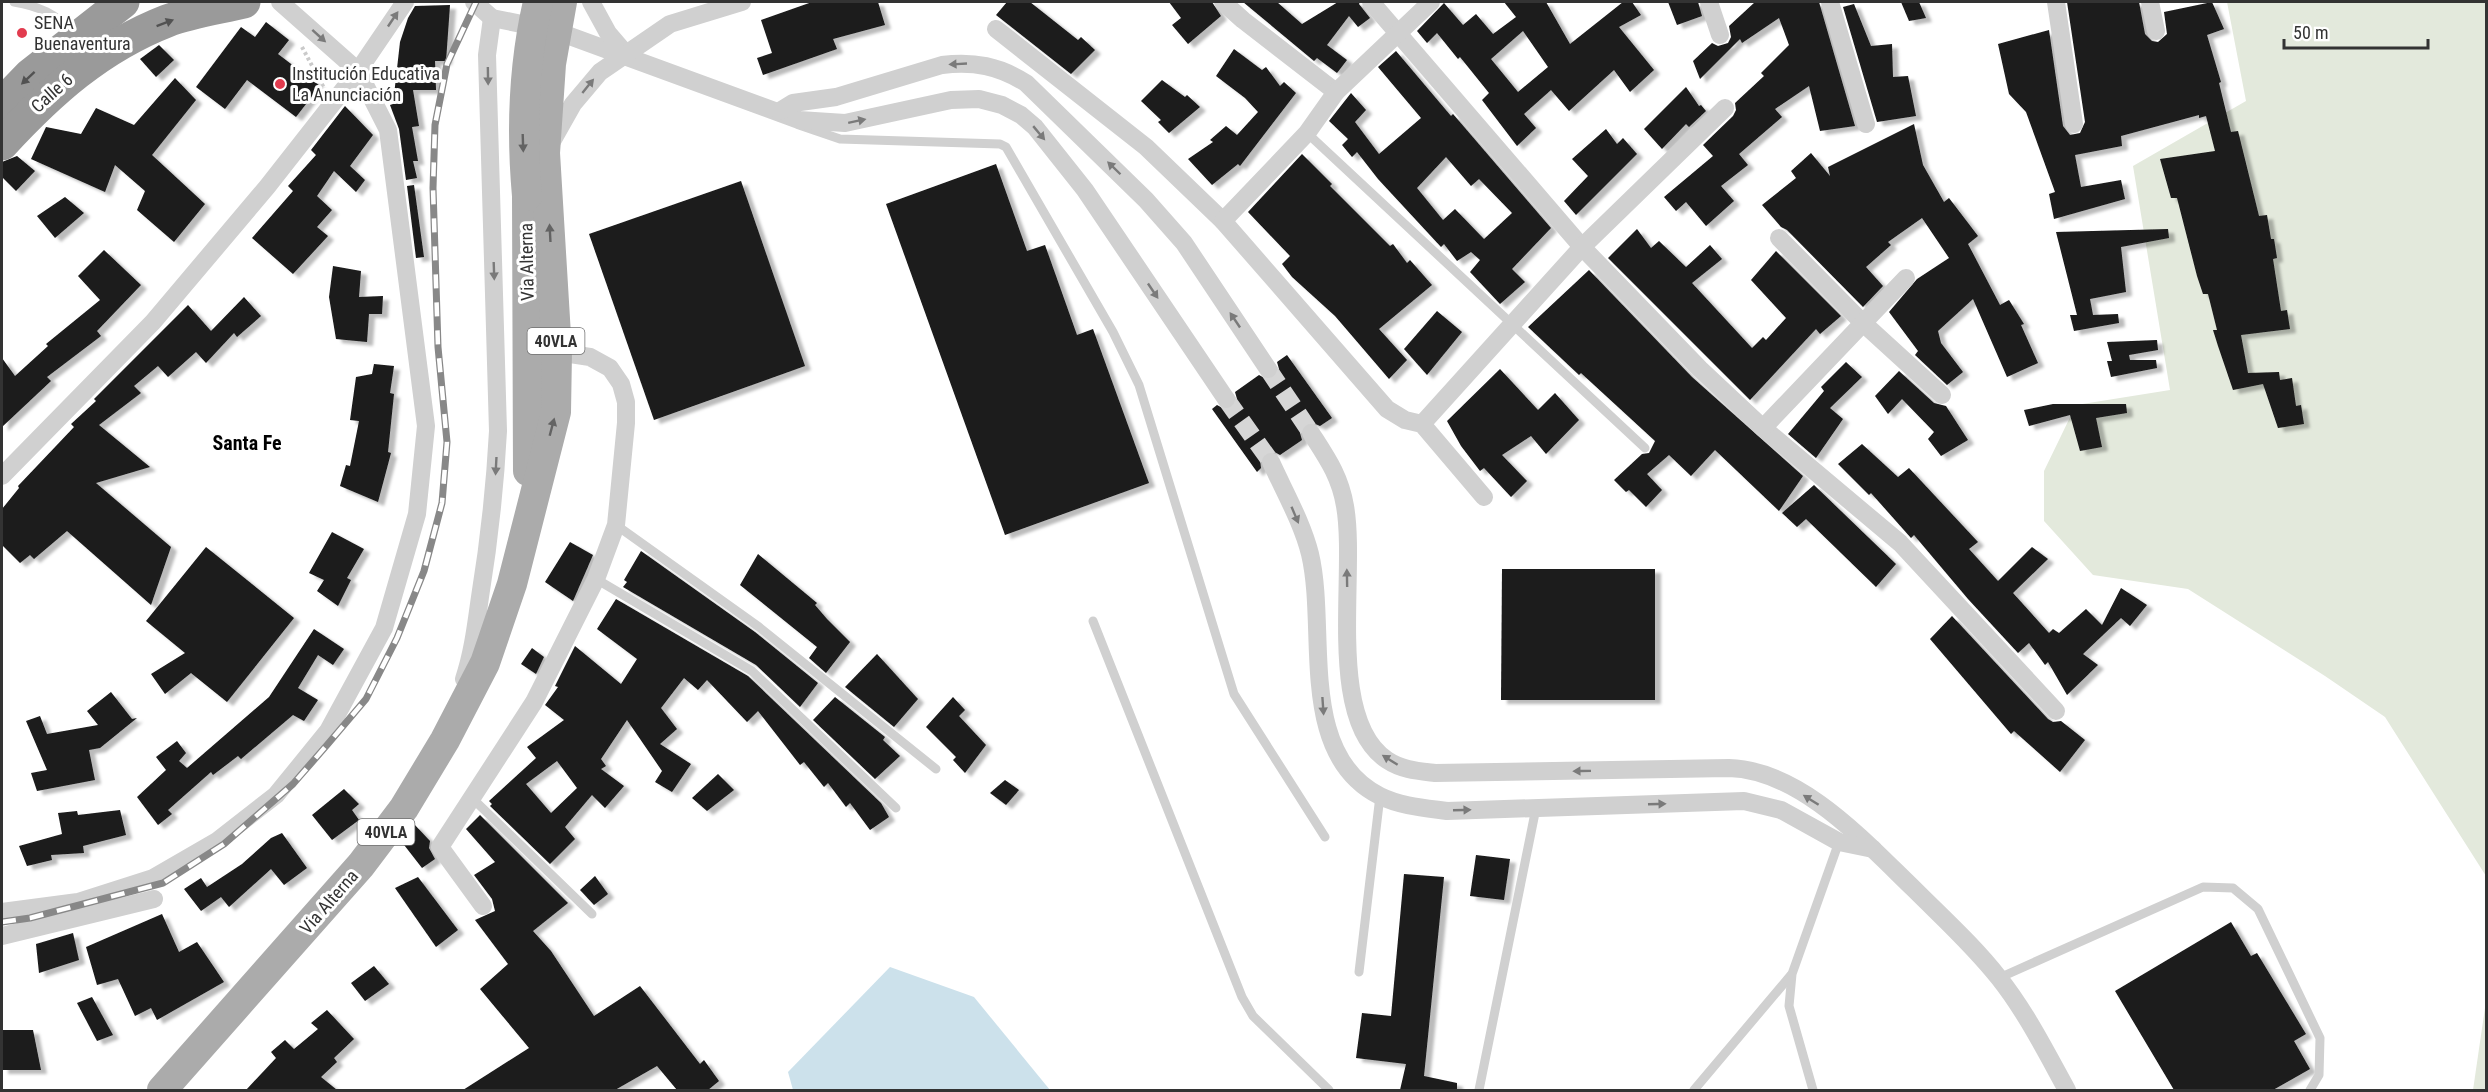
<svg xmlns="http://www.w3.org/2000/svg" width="2488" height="1092" font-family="'Roboto Condensed',sans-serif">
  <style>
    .green { fill: #e3e9dc }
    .water { fill: #cce1eb }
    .building { fill: #1a1a1a; fill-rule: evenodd; filter: url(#shadow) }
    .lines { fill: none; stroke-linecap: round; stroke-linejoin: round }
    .street-tunnel { stroke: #d6d6d6; stroke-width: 18; stroke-dasharray: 18 9; stroke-linecap: butt }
    .path { stroke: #cacaca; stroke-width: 4; stroke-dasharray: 3 3; stroke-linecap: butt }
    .lane { stroke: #d0d0d0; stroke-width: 9 }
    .street { stroke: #d0d0d0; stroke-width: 18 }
    .primary { stroke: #ababab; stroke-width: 30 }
    .highway { stroke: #9a9a9a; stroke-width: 33 }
    .rail-casing { stroke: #888; stroke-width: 7 }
    .rail { stroke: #fff; stroke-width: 4.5; stroke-dasharray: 14; stroke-linecap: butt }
    .primary-bridge { stroke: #ababab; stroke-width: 30 }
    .oneway { fill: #7a7a7a }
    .oneway2 { fill: #525252 }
    .oneway3 { fill: #636363 }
    .poi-dot { fill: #e23c4f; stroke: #fff; stroke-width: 2 }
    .labels { text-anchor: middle; stroke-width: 6; stroke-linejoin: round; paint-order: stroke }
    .shield { fill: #fff; stroke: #707070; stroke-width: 1.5 }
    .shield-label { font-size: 16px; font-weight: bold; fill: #333 }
    .poi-label { font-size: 18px; fill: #333; stroke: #fff; text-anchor: start }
    .street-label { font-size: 18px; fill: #333; stroke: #fff }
    .neighbourhood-label { font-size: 20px; font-weight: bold; fill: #000; stroke: #fff }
  </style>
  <defs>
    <filter id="shadow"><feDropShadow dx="6" dy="4" stdDeviation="1.5" flood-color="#0004"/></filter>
  </defs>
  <rect width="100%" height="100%" fill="#fff"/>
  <!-- green -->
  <g class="green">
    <polygon points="2227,2 2486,2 2486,876 2385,717 2325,676 2188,589 2093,575 2044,521 2044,471 2076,405 2170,390 2133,166 2246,101"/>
    <polygon points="2486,1001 2486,1090 2473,1090"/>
  </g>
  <!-- water -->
  <polygon class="water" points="890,967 974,997 1050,1090 793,1090 788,1072"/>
  <!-- building -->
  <g class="building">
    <polygon points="812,2 878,2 885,25 833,39 837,49 763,75 757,58 772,53 761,20"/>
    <polygon points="1007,2 1030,2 1078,40 1081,37 1095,50 1071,74 996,15"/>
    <polygon points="1169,2 1212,2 1221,16 1188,44 1172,25 1181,18"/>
    <polygon points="1243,2 1277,2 1302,24 1338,2 1360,2 1359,4 1370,18 1358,27 1349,16 1327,45 1347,60 1337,73 1317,58 1314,61"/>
    <path d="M 1504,2 L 1546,2 L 1570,44 L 1623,2 L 1632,2 L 1641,15 L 1619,27 L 1654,70 L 1630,92 L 1614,70 L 1569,111 L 1551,90 L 1524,114 L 1536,128 L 1517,146 L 1482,100 L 1489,93 L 1460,57 L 1458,59 L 1437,33 L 1427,43 L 1417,31 L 1444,3 L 1463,25 L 1476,14 L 1493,34 L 1516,17 ZM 1523,31 L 1548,67 L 1518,92 L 1491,59 Z"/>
    <polygon points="1668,2 1698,2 1702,16 1677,25"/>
    <polygon points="1755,2 1819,2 1855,126 1820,131 1809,86 1775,109 1782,117 1739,154 1748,165 1721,186 1734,201 1706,226 1686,202 1676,211 1664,197 1713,156 1703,145 1733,116 1736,110 1735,103 1764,76 1761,73 1789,45 1779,18 1742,43 1740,39 1700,79 1693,61 1712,43 1718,46 1728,43 1731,37 1729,26"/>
    <polygon points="1901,2 1919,2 1926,18 1909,21"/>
    <polygon points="2067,2 2139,2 2145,34 2152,41 2158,42 2167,34 2164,12 2212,2 2224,29 2207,35 2221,82 2219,83 2231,132 2238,131 2259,216 2267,215 2271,239 2274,239 2277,258 2273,259 2281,311 2287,310 2290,329 2241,335 2248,373 2279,372 2280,380 2292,378 2296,406 2301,405 2304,424 2278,428 2263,384 2233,390 2218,346 2213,330 2217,330 2208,294 2203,294 2197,276 2177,198 2171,198 2160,159 2215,151 2206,116 2199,118 2199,115 2121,136 2122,146 2075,155 2081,187 2121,180 2125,199 2054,219 2049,194 2055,192 2026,112 2009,94 1998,44 2049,30 2063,126 2070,135 2080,133 2085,122"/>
    <polygon points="1854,4 1871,46 1892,44 1893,77 1908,76 1916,116 1877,122 1843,7"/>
    <polygon points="450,5 446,61 435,61 436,90 413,90 419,126 412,127 418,161 413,161 417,178 406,180 399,129 390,105 393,104 400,42 408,18 415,6"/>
    <polygon points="266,22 289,40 278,54 320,86 296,117 247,80 225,109 196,87 241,27 255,37"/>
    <polygon points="159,45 174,60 156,77 140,59"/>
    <polygon points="1234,49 1262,70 1266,67 1280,86 1284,82 1296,93 1240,166 1238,164 1212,185 1188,159 1213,142 1210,140 1226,126 1237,135 1258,112 1245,98 1216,76"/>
    <path d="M 1396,51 L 1451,116 L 1453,114 L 1551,228 L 1512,269 L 1525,282 L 1500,304 L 1470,272 L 1480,260 L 1471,252 L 1457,261 L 1444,244 L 1441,247 L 1378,179 L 1357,152 L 1352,157 L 1342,145 L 1348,139 L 1329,121 L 1351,93 L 1366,110 L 1355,122 L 1379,154 L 1421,118 L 1378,67 ZM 1446,157 L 1471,186 L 1479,179 L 1512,213 L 1484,239 L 1455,209 L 1443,220 L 1417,188 Z"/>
    <polygon points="175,78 196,100 152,155 205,204 174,242 137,210 145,191 115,165 105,192 31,159 46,127 81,134 96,108 134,125"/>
    <polygon points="1162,80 1185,97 1187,95 1200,107 1169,133 1158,122 1161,120 1141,101"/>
    <polygon points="1686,87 1699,106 1701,105 1706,111 1689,127 1686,124 1662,149 1644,129"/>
    <polygon points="345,106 373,135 350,166 365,180 356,192 334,171 317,196 332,210 317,227 328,236 293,274 252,238 293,191 288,186 316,155 311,150"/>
    <polygon points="1914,124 1923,165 1944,202 1949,198 1978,236 1968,244 2000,305 2009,300 2024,324 2021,325 2038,363 2007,377 1973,299 1938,331 1941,343 1963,372 1947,385 1915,355 1918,351 1889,312 1917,279 1949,258 1922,218 1888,242 1891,245 1866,267 1883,286 1863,307 1787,230 1781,227 1762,205 1796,178 1791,171 1811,153 1830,176 1828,167"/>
    <polygon points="1606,129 1617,144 1623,138 1637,154 1576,215 1564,201 1588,176 1572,159"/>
    <polygon points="1302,154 1332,184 1330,186 1390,246 1393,244 1407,263 1410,260 1432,285 1379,329 1407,360 1389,379 1335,316 1292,277 1282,264 1290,256 1248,212"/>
    <polygon points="17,156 35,171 16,191 2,177 2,162"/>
    <polygon points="996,164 1027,251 1045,245 1077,335 1093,329 1149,483 1005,535 886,204"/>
    <polygon points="741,181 805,366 654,420 589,234"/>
    <polygon points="414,185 424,257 416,258 407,186"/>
    <polygon points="65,197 84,213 55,238 37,216"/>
    <polygon points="1637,229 1651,248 1659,241 1686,267 1710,245 1722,259 1692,283 1752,348 1763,337 1766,340 1786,318 1751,280 1776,251 1841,316 1820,334 1816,329 1750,400 1608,258"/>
    <polygon points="2168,229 2169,238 2121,247 2126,292 2090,299 2093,315 2118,314 2119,323 2074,331 2070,315 2077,315 2056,232"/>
    <polygon points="104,250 141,285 97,331 101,336 47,377 51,381 2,427 2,358 15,376 48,346 46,344 100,300 78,276"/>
    <polygon points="333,266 361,271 359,297 383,296 382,314 369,314 367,342 336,339 329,297"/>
    <polygon points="1589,270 1692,377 1803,476 1779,511 1715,450 1691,476 1669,455 1647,474 1662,490 1646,507 1629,490 1626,492 1614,480 1642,454 1649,453 1655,441 1581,373 1579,375 1528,327"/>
    <polygon points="244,297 261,316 237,337 234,333 206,363 196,352 168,377 158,366 134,386 141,393 99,425 150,467 96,483 171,547 151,605 67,531 34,559 30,555 20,563 2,545 2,509 19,488 18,486 74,427 71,424 96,401 94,399 188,305 211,331"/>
    <polygon points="1437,311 1462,332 1427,375 1404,349"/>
    <polygon points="2157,340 2158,350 2129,355 2130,360 2156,360 2157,368 2111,377 2107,361 2112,361 2107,342"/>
    <polygon points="1287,355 1332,418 1320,426 1311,422 1304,424 1300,433 1302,440 1280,455 1273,451 1266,452 1260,460 1261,468 1257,472 1212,409 1217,405 1226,410 1233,408 1237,399 1235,392 1259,375 1268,380 1275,378 1279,369 1277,362"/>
    <polygon points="1846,362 1862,377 1830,408 1843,419 1816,458 1788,434 1824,391 1821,387"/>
    <polygon points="374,364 394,366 390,393 394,394 388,452 391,453 378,502 340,486 346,465 350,466 359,421 350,420 356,377 372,374"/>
    <polygon points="1500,369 1538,410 1555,393 1579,420 1546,454 1531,436 1502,455 1527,481 1511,497 1484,468 1480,471 1461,446 1447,421"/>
    <polygon points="1899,371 1934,403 1946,406 1968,440 1941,456 1928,439 1934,432 1902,399 1888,414 1875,396"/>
    <polygon points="2053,404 2126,404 2127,413 2096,418 2102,447 2080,451 2070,415 2029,426 2024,410"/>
    <polygon points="1862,444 1898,477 1909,468 1978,542 1969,549 1998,581 2032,547 2048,559 2013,593 2049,633 2053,629 2059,633 2086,609 2102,625 2121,588 2147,605 2130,626 2121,618 2083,654 2098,665 2067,695 2048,662 2045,665 2029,643 2018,653 1968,599 1914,535 1911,538 1871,493 1869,495 1838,464"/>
    <polygon points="1814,485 1896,564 1876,587 1806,519 1797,527 1782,513"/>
    <polygon points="332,532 364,549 347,578 351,580 338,606 317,591 324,580 309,573"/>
    <polygon points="570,542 593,555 573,601 545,582"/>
    <polygon points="206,547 294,618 227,702 191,673 165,694 151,674 185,653 146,621"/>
    <polygon points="641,551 755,632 818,683 800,707 756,665 623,587 627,582 624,580"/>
    <polygon points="758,554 817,603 815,605 827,619 850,642 826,673 809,658 817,647 740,585"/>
    <polygon points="1502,569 1655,569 1655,700 1501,700"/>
    <path d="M 616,599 L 748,676 L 881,803 L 889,817 L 870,830 L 850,803 L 846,807 L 828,783 L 824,787 L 804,762 L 800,765 L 758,711 L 747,722 L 707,680 L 698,690 L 684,678 L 661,708 L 677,729 L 660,744 L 691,764 L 672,792 L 655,782 L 662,771 L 627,720 L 601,759 L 606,766 L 601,769 L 624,786 L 605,808 L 592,795 L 565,827 L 575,839 L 550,864 L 490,806 L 492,804 L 489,801 L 536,758 L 527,747 L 564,720 L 545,705 L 558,687 L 555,686 L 575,646 L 621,684 L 637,659 L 597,629 ZM 557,761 L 577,788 L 551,813 L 526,784 Z"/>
    <polygon points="1952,616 2048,719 2053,722 2061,721 2085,740 2060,772 2014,731 2011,734 1930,639"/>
    <polygon points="314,629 344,649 333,665 318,655 298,688 318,700 304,721 293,715 241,759 238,756 213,775 211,772 168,810 172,814 158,825 137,797 166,770 156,757 177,741 186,753 179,761 187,768 269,697"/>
    <polygon points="532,648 544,657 536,674 521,664"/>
    <polygon points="877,654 918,699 894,727 845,687"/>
    <polygon points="111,692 132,719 137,718 100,748 89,750 95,780 37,791 31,773 47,770 26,721 40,716 47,734 98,725 87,711"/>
    <polygon points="835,697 885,737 883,740 900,756 875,779 813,720"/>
    <polygon points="953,697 965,710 959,716 986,745 965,773 953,760 956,757 926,727"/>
    <polygon points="718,774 734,790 707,811 692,798"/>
    <polygon points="1005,780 1019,790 1006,805 990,793"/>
    <polygon points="344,789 359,804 352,810 359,820 332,840 312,815"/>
    <polygon points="120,810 126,835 83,846 84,853 51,855 52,860 27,866 19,846 62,834 58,813 77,811 78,815"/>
    <polygon points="480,815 568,903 533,931 551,951 594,1016 640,986 700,1064 704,1060 719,1081 708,1090 677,1090 657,1066 615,1090 463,1090 529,1048 480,989 508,964 475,920 495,911 492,899 474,875 495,862 466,829"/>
    <polygon points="414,824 430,841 429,848 435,859 422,868 401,841"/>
    <polygon points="282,833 307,868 284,885 271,869 229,907 221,897 201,911 184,889 201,878 207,887 242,864 271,838"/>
    <polygon points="1476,855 1510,859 1504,900 1470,896"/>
    <polygon points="1404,874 1444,877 1424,1076 1457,1083 1457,1090 1400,1090 1406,1064 1356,1058 1362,1013 1391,1016"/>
    <polygon points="595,876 608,894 594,905 580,890"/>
    <polygon points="418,877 458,930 436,947 395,888"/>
    <polygon points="162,914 179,952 197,942 224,982 157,1020 151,1008 135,1016 118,979 97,985 86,947"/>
    <polygon points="2231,922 2251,956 2257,953 2306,1034 2294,1041 2310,1069 2273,1090 2174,1090 2115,991"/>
    <polygon points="73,933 79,960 39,973 36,944"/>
    <polygon points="374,966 389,984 365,1001 351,983"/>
    <polygon points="92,997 113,1035 97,1041 77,1003"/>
    <polygon points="327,1010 354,1039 334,1058 337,1062 321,1077 337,1090 246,1090 276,1058 271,1052 285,1040 294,1049 318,1029 311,1023"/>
    <polygon points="2,1030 33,1030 41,1070 2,1070"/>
  </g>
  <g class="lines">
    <!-- street-tunnel -->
    <g class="street-tunnel">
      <polyline points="1268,369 1311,433"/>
      <polyline points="1226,399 1271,462"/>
    </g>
    <!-- path -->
    <polyline class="path" points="302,47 324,88"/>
    <!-- lane -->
    <g class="lane">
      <path d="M 14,2 C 39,6 56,14 73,33"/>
      <polyline points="799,125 840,139 1000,144 1006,147 1113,332 1139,385 1234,694 1325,837"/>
      <polyline points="1307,133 1645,448"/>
      <polyline points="616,525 759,627 936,769"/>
      <polyline points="596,579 752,671 896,808"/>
      <polyline points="1093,621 1242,997 1253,1016 1329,1090"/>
      <polyline points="471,797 592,914"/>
      <polyline points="1359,972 1380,796"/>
      <polyline points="1999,978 2203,887 2233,888 2258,909 2320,1038 2319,1075 2310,1090"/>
      <polyline points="1479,1090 1536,808"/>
      <polyline points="1694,1090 1791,975"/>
      <polyline points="1813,1090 1789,1006 1792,974 1840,839"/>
    </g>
    <!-- street -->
    <g class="street">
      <polyline points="474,2 492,18 556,31 799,120 845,123 951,100 979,99 1002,105 1021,115 1035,127 1085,190 1226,399"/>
      <polyline points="591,2 608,33 626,54"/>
      <polyline points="1223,2 1243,20 1336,92"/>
      <polyline points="1371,2 1582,247 1700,369 1763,428 1900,543 2056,711"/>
      <polyline points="1709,2 1720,35"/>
      <polyline points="1830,2 1866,124"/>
      <polyline points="2056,2 2074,124"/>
      <polyline points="2150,2 2156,31"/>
      <polyline points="996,29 1146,147 1223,221 1387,409 1405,420 1422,424 1484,497"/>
      <path d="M 780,111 L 793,103 L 836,97 L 942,65 C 974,61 999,66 1026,83 L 1146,200 L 1184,243 L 1268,369"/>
      <polyline points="551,143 573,104 600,72 670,24 742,2"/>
      <polyline points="1223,221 1307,133 1336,92 1431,2"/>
      <polyline points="1779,238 1862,322 1942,395"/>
      <polyline points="1422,424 1582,247 1725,108"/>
      <polyline points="1763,428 1906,278"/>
      <path d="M 1311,433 C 1327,458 1340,476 1345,506 C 1357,573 1325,719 1387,760 C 1402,770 1418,771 1435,773 L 1729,768 C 1801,770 1865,842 1914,889 C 1943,918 1974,946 1999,978 C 2026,1012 2046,1052 2067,1090"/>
      <path d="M 1271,462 C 1284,491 1302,522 1310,554 C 1328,630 1296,754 1380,796 C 1400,806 1425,808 1447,811 L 1744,801 L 1781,810 L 1839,842 L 1873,849"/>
      <polyline points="2,476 153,322 267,187 358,71 405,2"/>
      <path d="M 464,679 C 473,652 476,625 480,597 C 489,542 495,487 498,431 L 487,55 L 492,18"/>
      <polyline points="483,906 440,847 534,702 596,579 616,525 626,423 626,402 621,384 610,368 590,357 557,352"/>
      <polyline points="2,912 78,902 153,878 217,841 276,795 328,731 384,628 417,514 426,426 388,130 358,71 280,2"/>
      <polyline points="2,936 154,899"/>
    </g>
    <!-- primary -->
    <g class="primary">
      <polyline points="527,196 528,471"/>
      <polyline points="162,1090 361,865 404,808 445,740 485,663 512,584 556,412 557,352 545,153 551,64 562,2"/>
    </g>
    <!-- highway -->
    <g class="highway">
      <polyline points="2,104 30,75 123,2"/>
      <path d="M 2,144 C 50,92 100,47 167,21 C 191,12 219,8 244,2"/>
    </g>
    <defs>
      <polyline id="rail" points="2,922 30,918 163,883 224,844 293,784 327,745 366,699 397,638 424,571 442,503 447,442 438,347 433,188 435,125 447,64 476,2"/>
    </defs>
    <!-- rail casing -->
    <use href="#rail" class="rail-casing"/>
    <!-- rail -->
    <use href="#rail" class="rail"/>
    <!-- primary-bridge -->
    <path class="primary-bridge" d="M 527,196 C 521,129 523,67 538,2"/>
  </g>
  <!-- one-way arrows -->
  <defs><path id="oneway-solid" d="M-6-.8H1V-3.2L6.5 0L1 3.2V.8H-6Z" transform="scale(1.5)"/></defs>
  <g class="oneway">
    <use href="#oneway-solid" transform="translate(393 19) rotate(-56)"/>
    <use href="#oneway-solid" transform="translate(319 36) rotate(42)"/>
    <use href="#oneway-solid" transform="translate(958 64) rotate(177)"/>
    <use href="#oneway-solid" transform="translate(488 76) rotate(89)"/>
    <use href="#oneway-solid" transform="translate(588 86) rotate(-51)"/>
    <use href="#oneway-solid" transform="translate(857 121) rotate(-12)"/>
    <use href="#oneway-solid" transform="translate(1039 133) rotate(50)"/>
    <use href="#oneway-solid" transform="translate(1114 168) rotate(-136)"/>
    <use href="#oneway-solid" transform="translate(494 271) rotate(88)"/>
    <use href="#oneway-solid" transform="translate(1153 291) rotate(56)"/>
    <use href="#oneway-solid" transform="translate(1235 320) rotate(-124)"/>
    <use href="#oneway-solid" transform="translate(496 466) rotate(93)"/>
    <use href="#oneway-solid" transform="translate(1295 515) rotate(67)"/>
    <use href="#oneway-solid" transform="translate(1347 578) rotate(-91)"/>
    <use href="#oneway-solid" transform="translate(1323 706) rotate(86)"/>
    <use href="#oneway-solid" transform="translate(1390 760) rotate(-148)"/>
    <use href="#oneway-solid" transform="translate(1582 771) rotate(179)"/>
    <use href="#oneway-solid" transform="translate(1811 800) rotate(-148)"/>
    <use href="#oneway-solid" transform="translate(1657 804) rotate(-2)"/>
    <use href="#oneway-solid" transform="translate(1462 810) rotate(-2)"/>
  </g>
  <g class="oneway2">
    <use href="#oneway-solid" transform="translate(165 23) rotate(-21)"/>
    <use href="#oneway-solid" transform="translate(28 78) rotate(137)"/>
  </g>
  <g class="oneway3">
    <use href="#oneway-solid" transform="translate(523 143) rotate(88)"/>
    <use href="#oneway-solid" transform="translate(550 233) rotate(-93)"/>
    <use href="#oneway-solid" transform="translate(552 427) rotate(-75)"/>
  </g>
  <!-- markers -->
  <g class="poi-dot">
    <circle cx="22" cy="33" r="6"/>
    <circle cx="280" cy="84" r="6"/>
  </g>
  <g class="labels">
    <!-- shield labels -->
    <g class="shield">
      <rect x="527.5" y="328" width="57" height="26" rx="4.5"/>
      <rect x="357.5" y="819" width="57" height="26" rx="4.5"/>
    </g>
    <g class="shield-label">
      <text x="556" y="347">40VLA</text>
      <text x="386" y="838">40VLA</text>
    </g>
    <!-- poi labels -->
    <g class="poi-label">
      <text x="34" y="29">SENA<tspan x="34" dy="21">Buenaventura</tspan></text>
      <text x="292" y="80">Institución Educativa<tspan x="292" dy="21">La Anunciación</tspan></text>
    </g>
    <!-- street labels -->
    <g class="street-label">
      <text transform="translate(52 93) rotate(-42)" y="6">Calle 6</text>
      <text transform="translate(527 262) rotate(-91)" y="6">Via Alterna</text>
      <text transform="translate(329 902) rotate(-49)" y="6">Via Alterna</text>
    </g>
    <!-- neighbourhood labels -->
    <g class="neighbourhood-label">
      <text x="247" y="450">Santa Fe</text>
    </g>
  </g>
  <!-- border -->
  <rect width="2488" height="1092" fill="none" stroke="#333333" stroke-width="6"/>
  <!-- scale -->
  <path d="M2284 39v9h144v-9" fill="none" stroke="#333333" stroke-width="3"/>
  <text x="2293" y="39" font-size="18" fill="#333333" stroke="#ffffff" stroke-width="4.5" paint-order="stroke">50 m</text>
</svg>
